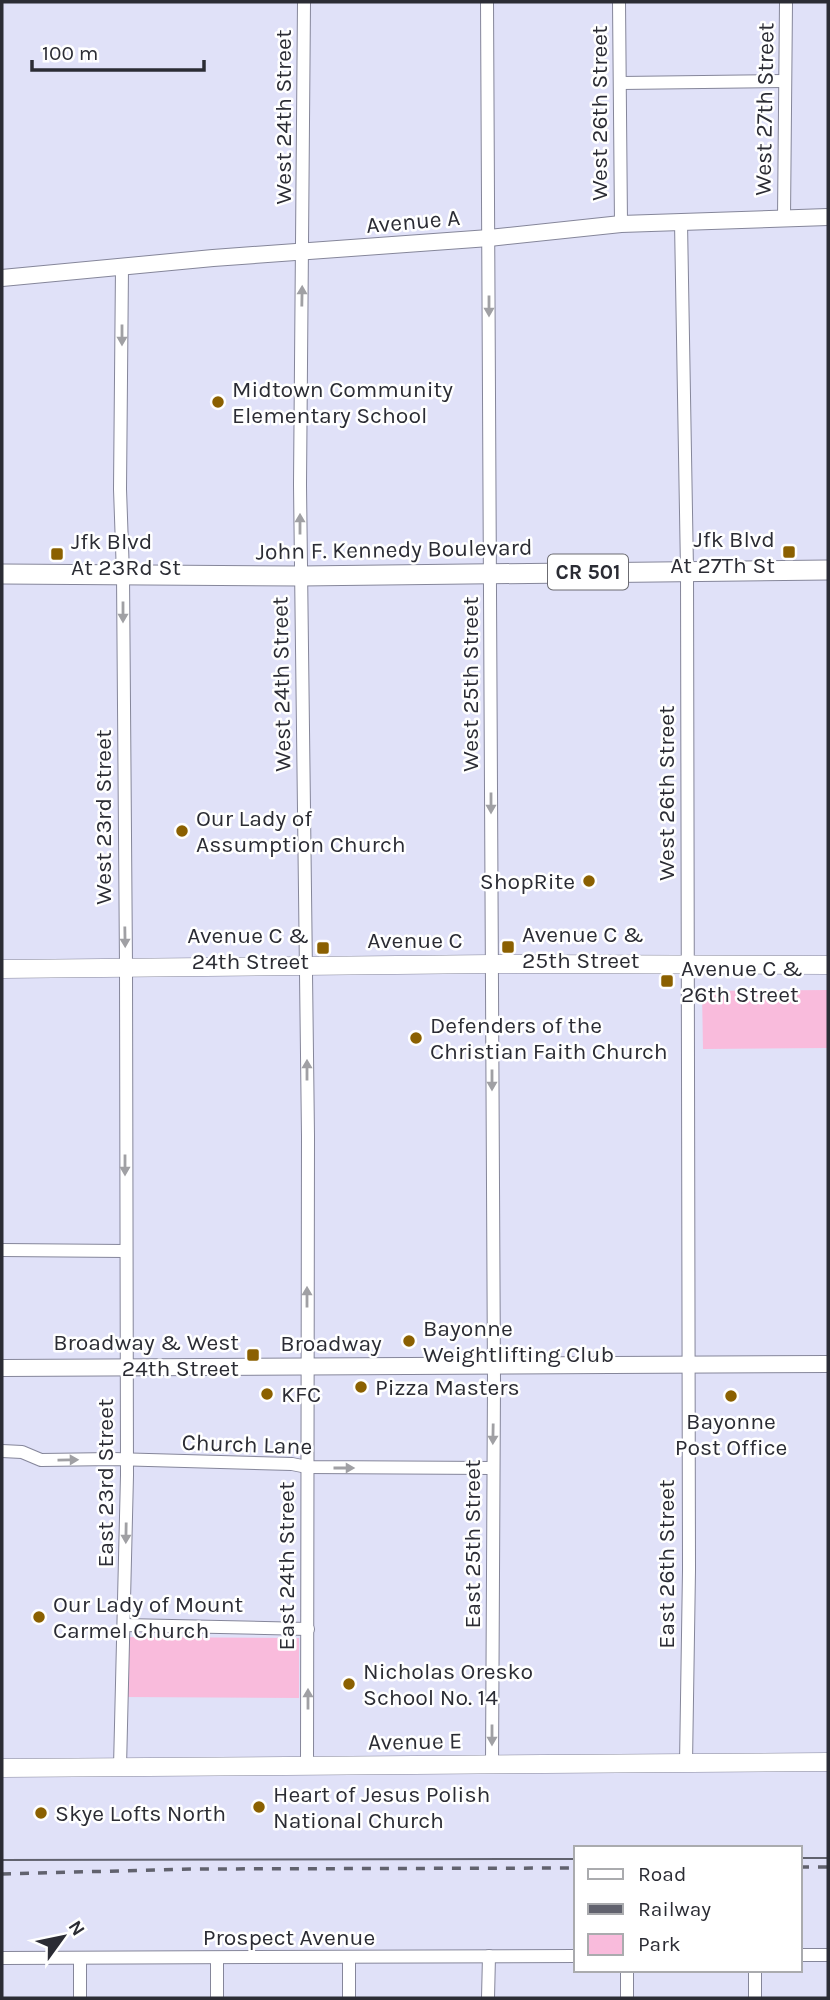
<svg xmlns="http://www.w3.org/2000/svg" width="830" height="2000" font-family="Karla,sans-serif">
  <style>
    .green { fill: #f9bbdc }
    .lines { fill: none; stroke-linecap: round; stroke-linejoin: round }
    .minor-casing { stroke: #85869a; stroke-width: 14 }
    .tertiary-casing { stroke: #85869a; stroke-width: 18 }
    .secondary-casing { stroke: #85869a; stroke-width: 19 }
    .primary-casing { stroke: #85869a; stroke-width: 21 }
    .minor { stroke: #fff; stroke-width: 12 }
    .tertiary { stroke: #fff; stroke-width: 16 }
    .secondary { stroke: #fff; stroke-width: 18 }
    .primary { stroke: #fff; stroke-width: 19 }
    .tram { stroke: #61626e; stroke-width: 2 }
    .rail { stroke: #61626e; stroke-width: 3.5; stroke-dasharray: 9 9; stroke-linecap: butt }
    .oneway { fill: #a0a0a4 }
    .poi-dot { fill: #8b6001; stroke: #fff; stroke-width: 2.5 }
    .labels { text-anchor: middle; stroke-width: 5; stroke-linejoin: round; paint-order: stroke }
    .shield { fill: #fff; stroke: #6b6b71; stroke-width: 2 }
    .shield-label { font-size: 21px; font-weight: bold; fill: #2b2c34 }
    .street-label { font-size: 23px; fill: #2b2c34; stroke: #fff }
    .poi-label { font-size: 23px; fill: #2b2c34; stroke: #fff; text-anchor: start }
  </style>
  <rect width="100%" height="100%" fill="#e0e1f8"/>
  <!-- green -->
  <g class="green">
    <polygon points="828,990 828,1048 703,1049 702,991"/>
    <polygon points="126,1637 299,1638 299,1698 124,1697"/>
  </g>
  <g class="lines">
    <defs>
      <g id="minor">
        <polyline points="304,2 300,485 308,1136 307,1767"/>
        <polyline points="487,2 494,1382 492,1765"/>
        <polyline points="619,2 621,224"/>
        <polyline points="621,83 785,81"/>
        <polyline points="784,217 786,2"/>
        <polyline points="681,222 687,570 689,1570 686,1764"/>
        <polyline points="2,1250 125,1251"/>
        <polyline points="2,1451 22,1452 41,1460 113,1459 292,1464 307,1467 493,1468"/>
        <polyline points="124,1625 308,1629"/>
        <polyline points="120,1767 127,1475 126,966 123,575 120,489 122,267"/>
        <polyline points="800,1955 828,1955"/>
        <polyline points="2,1958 576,1956"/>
        <polyline points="217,1958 217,1998"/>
        <polyline points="627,1970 627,1998"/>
        <polyline points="755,1970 755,1998"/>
        <polyline points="80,1998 80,1959"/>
        <polyline points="349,1998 349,1958"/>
        <polyline points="488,1998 489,1956"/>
      </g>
      <g id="tertiary">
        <polyline points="2,278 213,258 489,238 621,224 828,217"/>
        <polyline points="2,1368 828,1364"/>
      </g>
      <g id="secondary">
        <polyline points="2,969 492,964 828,965"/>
        <polyline points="2,1768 828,1762"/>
      </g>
      <polyline id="primary" points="2,574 301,576 828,570"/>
    </defs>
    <!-- minor casing -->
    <use href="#minor" class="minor-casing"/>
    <!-- tertiary casing -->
    <use href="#tertiary" class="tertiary-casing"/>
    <!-- secondary casing -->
    <use href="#secondary" class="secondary-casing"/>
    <!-- primary casing -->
    <use href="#primary" class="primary-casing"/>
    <!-- minor -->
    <use href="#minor" class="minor"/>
    <!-- tertiary -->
    <use href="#tertiary" class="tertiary"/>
    <!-- secondary -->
    <use href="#secondary" class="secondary"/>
    <!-- primary -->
    <use href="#primary" class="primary"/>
    <!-- tram -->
    <g class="tram">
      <polyline points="800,1858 828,1858"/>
      <polyline points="2,1860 576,1859"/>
    </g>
    <!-- rail -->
    <g class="rail">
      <polyline points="800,1867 828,1867"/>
      <polyline points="2,1874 191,1869 576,1868"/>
    </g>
  </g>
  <!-- one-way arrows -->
  <defs><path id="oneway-solid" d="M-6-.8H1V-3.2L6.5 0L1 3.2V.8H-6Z" transform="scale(1.75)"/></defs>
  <g class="oneway">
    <use href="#oneway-solid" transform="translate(302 296) rotate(-89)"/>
    <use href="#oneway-solid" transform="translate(489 306) rotate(90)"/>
    <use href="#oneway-solid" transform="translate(122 335) rotate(90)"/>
    <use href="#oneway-solid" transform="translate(300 524) rotate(-90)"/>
    <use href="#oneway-solid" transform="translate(123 612) rotate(90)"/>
    <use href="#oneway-solid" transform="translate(491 803) rotate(90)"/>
    <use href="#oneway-solid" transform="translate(125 937) rotate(89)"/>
    <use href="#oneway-solid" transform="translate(307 1070) rotate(-90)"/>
    <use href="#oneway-solid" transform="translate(492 1080) rotate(90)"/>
    <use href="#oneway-solid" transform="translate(125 1165) rotate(90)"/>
    <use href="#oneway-solid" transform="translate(307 1297) rotate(-90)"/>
    <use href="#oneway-solid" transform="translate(493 1434) rotate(91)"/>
    <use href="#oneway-solid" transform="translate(68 1460) rotate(-1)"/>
    <use href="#oneway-solid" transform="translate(344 1468)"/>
    <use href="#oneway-solid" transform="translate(126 1533) rotate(91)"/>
    <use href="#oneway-solid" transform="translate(308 1699) rotate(-90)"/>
    <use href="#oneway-solid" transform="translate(492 1735) rotate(90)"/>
  </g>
  <!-- markers -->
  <g class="poi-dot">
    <circle cx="218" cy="402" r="7"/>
    <rect x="782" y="545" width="14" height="14" rx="3.5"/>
    <rect x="50" y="547" width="14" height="14" rx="3.5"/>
    <circle cx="182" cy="831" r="7"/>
    <circle cx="589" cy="881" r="7"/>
    <rect x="501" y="940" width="14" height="14" rx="3.5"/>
    <rect x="316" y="941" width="14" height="14" rx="3.5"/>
    <rect x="660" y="974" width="14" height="14" rx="3.5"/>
    <circle cx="416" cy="1038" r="7"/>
    <circle cx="409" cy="1341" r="7"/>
    <rect x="246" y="1348" width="14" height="14" rx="3.5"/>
    <circle cx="361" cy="1387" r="7"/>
    <circle cx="267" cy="1394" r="7"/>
    <circle cx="731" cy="1396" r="7"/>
    <circle cx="39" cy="1617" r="7"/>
    <circle cx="349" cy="1684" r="7"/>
    <circle cx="259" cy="1807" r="7"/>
    <circle cx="41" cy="1813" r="7"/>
  </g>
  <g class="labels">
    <!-- shield labels -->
    <rect class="shield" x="548" y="554.5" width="80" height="35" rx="5"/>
    <g class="shield-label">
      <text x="588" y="579">CR 501</text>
    </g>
    <!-- street labels -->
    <g class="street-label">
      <text transform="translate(764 109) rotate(-89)" y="8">West 27th Street</text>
      <text transform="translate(599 113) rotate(-90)" y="8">West 26th Street</text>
      <text transform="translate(283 117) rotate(-90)" y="8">West 24th Street</text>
      <text transform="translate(413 221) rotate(-5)" y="8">Avenue A</text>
      <text transform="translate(394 549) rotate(-1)" y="8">John F. Kennedy Boulevard</text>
      <text transform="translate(281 684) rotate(-91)" y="8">West 24th Street</text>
      <text transform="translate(470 684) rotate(-90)" y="8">West 25th Street</text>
      <text transform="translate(666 793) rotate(-90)" y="8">West 26th Street</text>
      <text transform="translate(103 817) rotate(-90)" y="8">West 23rd Street</text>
      <text x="415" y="948">Avenue C</text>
      <text x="331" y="1351">Broadway</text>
      <text transform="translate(247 1444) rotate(2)" y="8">Church Lane</text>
      <text transform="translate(105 1483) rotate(-90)" y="8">East 23rd Street</text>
      <text transform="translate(472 1544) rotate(-90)" y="8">East 25th Street</text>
      <text transform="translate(666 1564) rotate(-90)" y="8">East 26th Street</text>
      <text transform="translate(286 1566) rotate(-90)" y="8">East 24th Street</text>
      <text transform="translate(415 1741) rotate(-1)" y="8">Avenue E</text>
      <text x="289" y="1945">Prospect Avenue</text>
    </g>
    <!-- poi labels -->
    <g class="poi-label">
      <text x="232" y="397">Midtown Community<tspan x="232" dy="26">Elementary School</tspan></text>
      <text x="775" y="547" text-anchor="end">Jfk Blvd<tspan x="775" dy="26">At 27Th St</tspan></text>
      <text x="71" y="549">Jfk Blvd<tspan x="71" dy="26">At 23Rd St</tspan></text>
      <text x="196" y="826">Our Lady of<tspan x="196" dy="26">Assumption Church</tspan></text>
      <text x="575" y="889" text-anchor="end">ShopRite</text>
      <text x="522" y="942">Avenue C &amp;<tspan x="522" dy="26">25th Street</tspan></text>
      <text x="309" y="943" text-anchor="end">Avenue C &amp;<tspan x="309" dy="26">24th Street</tspan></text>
      <text x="681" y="976">Avenue C &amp;<tspan x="681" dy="26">26th Street</tspan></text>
      <text x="430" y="1033">Defenders of the<tspan x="430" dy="26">Christian Faith Church</tspan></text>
      <text x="423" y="1336">Bayonne<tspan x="423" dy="26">Weightlifting Club</tspan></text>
      <text x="239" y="1350" text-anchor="end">Broadway &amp; West<tspan x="239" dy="26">24th Street</tspan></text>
      <text x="375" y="1395">Pizza Masters</text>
      <text x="281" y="1402">KFC</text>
      <text x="731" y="1429" text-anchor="middle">Bayonne<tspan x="731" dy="26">Post Office</tspan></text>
      <text x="53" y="1612">Our Lady of Mount<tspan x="53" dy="26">Carmel Church</tspan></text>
      <text x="363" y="1679">Nicholas Oresko<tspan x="363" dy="26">School No. 14</tspan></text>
      <text x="273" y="1802">Heart of Jesus Polish<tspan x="273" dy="26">National Church</tspan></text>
      <text x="55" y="1821">Skye Lofts North</text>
    </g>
  </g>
  <!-- border -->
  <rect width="830" height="2000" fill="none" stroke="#2b2c34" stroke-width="7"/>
  <!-- legend -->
  <rect x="574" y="1846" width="228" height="126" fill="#ffffff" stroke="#aaabae" stroke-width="2"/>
  <rect x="588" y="1869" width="35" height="10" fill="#ffffff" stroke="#aaabae" stroke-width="2"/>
  <text x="638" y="1881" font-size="21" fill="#2b2c34">Road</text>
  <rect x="588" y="1904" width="35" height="10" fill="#61626e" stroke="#aaabae" stroke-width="2"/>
  <text x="638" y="1916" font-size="21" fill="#2b2c34">Railway</text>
  <rect x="588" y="1934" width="35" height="21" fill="#f9bbdc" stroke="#aaabae" stroke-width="2"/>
  <text x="638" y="1951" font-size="21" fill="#2b2c34">Park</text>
  <!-- north arrow -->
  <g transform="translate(63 1937) rotate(57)" stroke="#ffffff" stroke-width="5" paint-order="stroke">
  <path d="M0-5L12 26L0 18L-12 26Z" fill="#2b2c34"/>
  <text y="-10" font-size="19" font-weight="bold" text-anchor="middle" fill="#2b2c34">N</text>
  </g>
  <!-- scale -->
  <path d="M32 60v10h172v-10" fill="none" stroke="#2b2c34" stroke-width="3.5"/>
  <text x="42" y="60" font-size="21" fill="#2b2c34" stroke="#ffffff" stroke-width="5" paint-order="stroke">100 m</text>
</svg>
